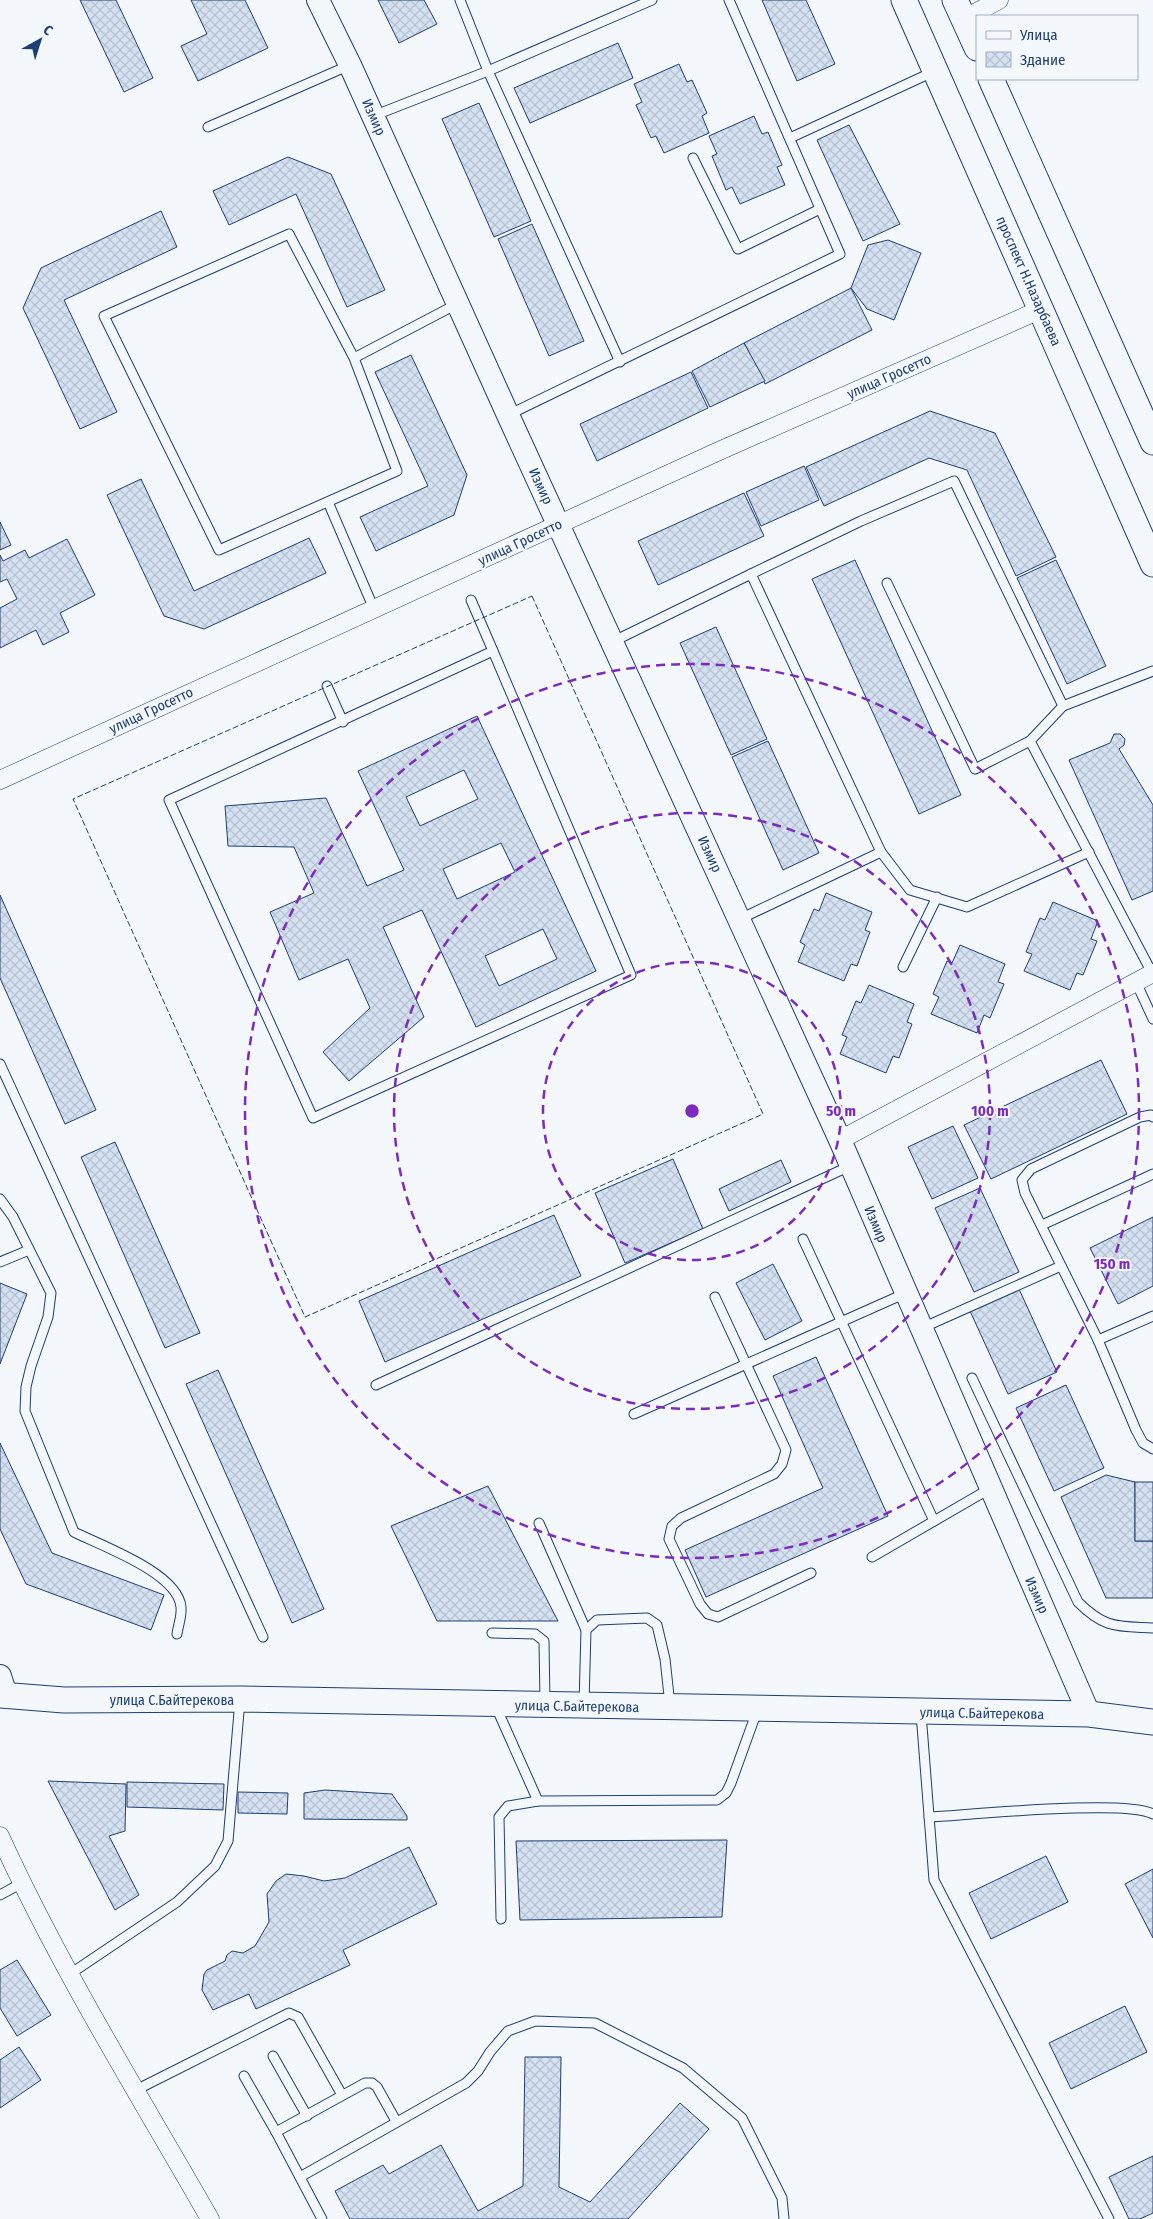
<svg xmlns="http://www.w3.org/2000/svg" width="1153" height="2219" font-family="'Fira Sans Condensed',sans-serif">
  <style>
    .building { fill: url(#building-cross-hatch); stroke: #1d3f73; fill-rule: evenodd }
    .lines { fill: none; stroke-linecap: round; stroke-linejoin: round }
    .service-casing { stroke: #1d3f73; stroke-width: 11 }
    .minor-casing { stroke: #1d3f73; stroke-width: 19 }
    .tertiary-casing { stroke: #1d3f73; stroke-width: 24 }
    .secondary-casing { stroke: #1d3f73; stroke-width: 27 }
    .service { stroke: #f4f7fb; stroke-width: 9 }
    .minor { stroke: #f4f7fb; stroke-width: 18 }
    .tertiary { stroke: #f4f7fb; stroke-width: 22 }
    .secondary { stroke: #f4f7fb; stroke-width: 25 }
    .fence { stroke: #1d3f73; stroke-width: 1; stroke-dasharray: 6 2.5; stroke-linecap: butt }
    .ring { fill: none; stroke: #7b2cbf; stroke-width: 2.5; stroke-dasharray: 9 6 }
    .labels { text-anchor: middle; stroke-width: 4; stroke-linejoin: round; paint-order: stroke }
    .street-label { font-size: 14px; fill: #1d3f73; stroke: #f4f7fb }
    .centre { fill: #7b2cbf; stroke: #f4f7fb; stroke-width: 2.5 }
    .ring-label { font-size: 15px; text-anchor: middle; font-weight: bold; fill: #7b2cbf; stroke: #f4f7fb; stroke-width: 4; stroke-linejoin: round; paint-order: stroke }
  </style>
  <defs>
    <pattern id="building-cross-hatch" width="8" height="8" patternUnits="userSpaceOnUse" patternTransform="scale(1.25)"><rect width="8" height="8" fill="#d5e0f0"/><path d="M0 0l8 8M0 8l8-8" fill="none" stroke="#b6c1d1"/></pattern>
  </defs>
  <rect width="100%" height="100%" fill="#f4f7fb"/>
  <!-- building -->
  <g class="building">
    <polygon points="80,0 116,0 153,78 124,92"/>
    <polygon points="191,0 245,0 268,48 198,81 181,46 207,34"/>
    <polygon points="378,0 424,0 437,24 399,43"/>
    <polygon points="762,0 806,0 835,64 797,81"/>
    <polygon points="618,43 633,78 530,123 514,88"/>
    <polygon points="679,64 687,82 692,80 707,113 702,116 709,133 664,153 656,136 651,138 636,105 642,102 634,84"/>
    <polygon points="479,103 531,221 494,237 442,119"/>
    <polygon points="754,116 762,134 768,132 782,165 777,167 785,185 740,204 732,187 726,190 712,156 717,154 709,136"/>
    <polygon points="849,125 900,224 863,241 817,140"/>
    <polygon points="288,157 331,174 385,290 347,307 296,194 229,225 213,191"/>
    <polygon points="161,211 177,247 64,300 117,412 80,429 23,308 41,268"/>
    <polygon points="532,224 584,341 549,356 498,239"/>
    <polygon points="888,240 921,253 894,320 867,309 851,288 868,245"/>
    <polygon points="851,288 872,330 765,384 744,343"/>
    <polygon points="744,343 765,381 710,407 692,371"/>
    <polygon points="411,355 467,475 454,515 376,551 360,517 428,486 375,372"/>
    <polygon points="691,372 708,408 597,461 580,424"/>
    <polygon points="930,411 995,433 1056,557 1016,576 967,470 929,458 824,506 806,467"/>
    <polygon points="804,466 819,500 761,526 746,492"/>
    <polygon points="141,479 194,591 309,538 326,573 204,629 164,616 107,495"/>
    <polygon points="744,493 764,536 658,585 638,541"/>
    <polygon points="0,522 11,545 0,550"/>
    <polygon points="67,539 95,595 60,613 69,632 43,645 36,630 0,648 0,608 17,599 7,579 0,582 0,555 3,561 25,550 29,558"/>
    <polygon points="855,560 961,795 919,814 812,579"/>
    <polygon points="1056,560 1106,666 1067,684 1017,578"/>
    <polygon points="716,627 767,739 731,755 680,643"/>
    <path d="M 477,716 L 596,971 L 476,1027 L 422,910 L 383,927 L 424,1017 L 349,1081 L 323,1052 L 370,1008 L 348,959 L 299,980 L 270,912 L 314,893 L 294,847 L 228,846 L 225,806 L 326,798 L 367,886 L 404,870 L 358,771 ZM 464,770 L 478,799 L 420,826 L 406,797 ZM 501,843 L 515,872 L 457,899 L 443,869 ZM 543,929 L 557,959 L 499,986 L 485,956 Z"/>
    <polygon points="1114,734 1120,734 1125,739 1124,745 1119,749 1153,805 1153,891 1132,900 1069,760 1110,743"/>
    <polygon points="768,741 819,853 783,870 732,757"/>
    <polygon points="826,893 872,912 865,930 870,932 857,966 851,964 844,981 798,962 805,945 800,942 814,909 819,911"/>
    <polygon points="0,895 96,1110 65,1124 0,978"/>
    <polygon points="1053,902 1098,921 1091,939 1097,941 1083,975 1077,973 1070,990 1024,971 1032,954 1026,952 1040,918 1045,920"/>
    <polygon points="960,945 1005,964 998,982 1004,984 990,1018 984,1015 977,1033 931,1014 939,997 933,994 947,961 952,963"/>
    <polygon points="869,985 914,1004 907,1022 912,1024 899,1058 893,1056 886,1073 840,1054 847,1037 842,1035 856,1001 861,1003"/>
    <polygon points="1101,1060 1127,1114 991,1179 964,1125"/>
    <polygon points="953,1126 978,1178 932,1199 908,1147"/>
    <polygon points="115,1142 200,1333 165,1348 81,1157"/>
    <polygon points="673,1159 703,1229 625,1263 595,1193"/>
    <polygon points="781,1160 791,1182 729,1211 719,1189"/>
    <polygon points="980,1188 1019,1272 974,1292 935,1208"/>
    <polygon points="554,1215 581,1276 385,1362 359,1301"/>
    <polygon points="1153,1217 1153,1286 1118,1304 1090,1248"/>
    <polygon points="773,1264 802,1321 765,1340 736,1283"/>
    <polygon points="0,1283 27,1294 0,1364"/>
    <polygon points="1019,1289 1057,1372 1008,1394 970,1311"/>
    <polygon points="816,1357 888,1516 706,1597 685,1550 823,1488 773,1376"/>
    <polygon points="218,1370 324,1609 292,1623 186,1384"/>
    <polygon points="1066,1385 1104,1468 1054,1491 1016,1408"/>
    <polygon points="0,1443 52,1553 164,1595 151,1630 26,1584 0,1529"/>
    <polygon points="1106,1475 1135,1482 1135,1541 1153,1541 1153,1598 1106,1598 1061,1497"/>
    <rect x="1135" y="1482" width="18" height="59"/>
    <polygon points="488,1486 558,1621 437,1621 391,1526"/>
    <polygon points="48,1781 126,1784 125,1831 109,1836 139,1895 115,1910"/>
    <polygon points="127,1782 224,1784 223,1810 127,1807"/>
    <polygon points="325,1790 392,1794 407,1816 407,1820 304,1819 304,1793"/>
    <polygon points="238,1792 288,1793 287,1814 238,1813"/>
    <polygon points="727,1840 722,1917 520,1920 516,1841"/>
    <polygon points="409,1847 437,1904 343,1950 350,1965 256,2009 249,1994 213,2010 202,1990 204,1974 207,1970 225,1961 227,1955 232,1951 243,1953 255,1946 269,1922 267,1894 276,1881 286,1874 304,1876 324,1881 345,1878"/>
    <polygon points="1046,1856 1068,1902 991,1939 969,1893"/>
    <polygon points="1153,1869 1153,1938 1125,1884"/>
    <polygon points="17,1960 51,2015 17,2036 0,2008 0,1970"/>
    <polygon points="1125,2006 1147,2052 1071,2089 1049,2043"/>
    <polygon points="19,2047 41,2080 0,2108 0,2060"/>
    <polygon points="525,2057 561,2057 559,2187 590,2202 680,2103 709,2129 628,2219 350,2219 335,2191 383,2165 389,2174 441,2145 478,2211 523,2186"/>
    <polygon points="1153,2156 1153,2213 1140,2219 1129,2219 1109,2177"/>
  </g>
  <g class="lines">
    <defs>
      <g id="service">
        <polyline points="460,0 488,71 620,362"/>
        <polyline points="373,116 488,71 652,0"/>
        <polyline points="208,127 350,65"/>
        <polyline points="790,138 935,71"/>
        <polyline points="693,158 738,249 820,209"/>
        <polyline points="354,358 397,471 219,550 104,316 289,234 354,358 457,304"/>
        <polyline points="508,415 840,254 729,0"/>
        <polyline points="328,502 374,609"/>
        <polyline points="751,574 861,521 954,481 1063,706"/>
        <polyline points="887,583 975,769 1030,741"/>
        <polyline points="471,600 493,651"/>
        <polyline points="612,642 751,574 881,852"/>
        <polygon points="493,651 631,975 313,1118 169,800"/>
        <polyline points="327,686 343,722"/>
        <polyline points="740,919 881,852 910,890 967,907 1089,852"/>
        <polyline points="903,967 937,897"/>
        <polyline points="1152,973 1030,741 1063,706 1153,671"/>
        <polyline points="1136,982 1153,1019"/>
        <polyline points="0,1064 263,1637"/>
        <polyline points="1153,1117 1151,1115 1140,1117 1031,1169 1022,1180 1025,1193 1098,1340 1136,1430 1143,1443 1153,1449"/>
        <path d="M 0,1199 L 13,1217 L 51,1293 L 48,1317 L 31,1366 L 26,1387 L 25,1411 L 74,1532 C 102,1546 178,1573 181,1607 C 182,1616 178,1626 177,1634"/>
        <polyline points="1042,1225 1153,1174"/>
        <polyline points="803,1239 934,1521"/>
        <polyline points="0,1262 29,1250"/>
        <polyline points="715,1297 786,1450 782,1464 774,1474 681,1518 672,1526 669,1539 700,1604 708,1614 718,1617 811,1573"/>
        <polyline points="922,1328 1061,1266"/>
        <polyline points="1098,1340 1153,1316"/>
        <path d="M 972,1378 L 1078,1602 C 1105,1629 1117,1626 1153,1628"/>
        <polyline points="376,1385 850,1166"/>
        <polyline points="634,1414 906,1293"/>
        <polyline points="539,1523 586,1630"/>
        <polyline points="872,1557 991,1488"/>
        <polyline points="492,1633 535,1634 544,1641 545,1703"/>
        <polyline points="584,1704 586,1630 597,1620 647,1618 657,1625 665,1659 670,1705"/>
        <polyline points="496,1707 538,1801"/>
        <polyline points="921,1713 934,1880 1109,2219"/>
        <path d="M 929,1817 C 968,1815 1128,1799 1153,1814"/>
        <polyline points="0,1895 22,1883"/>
        <polyline points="501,1919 499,1817 508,1806 538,1801 717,1800 726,1793 731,1783 757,1711"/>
        <polyline points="70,1974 177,1902 215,1866 228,1841 240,1700"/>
        <polyline points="273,2056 307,2116"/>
        <polyline points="244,2076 276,2132 365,2083 372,2083 377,2087 396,2121"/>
        <polyline points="136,2090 289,2013 298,2017 342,2095"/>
        <polyline points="276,2132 322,2219"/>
        <polyline points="300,2177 466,2083 478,2071 490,2052 508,2031 535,2021 595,2023 683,2068 742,2118 782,2198 784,2219"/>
      </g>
      <g id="minor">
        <polyline points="964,19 999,0"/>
        <polyline points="0,780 719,451 1042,309"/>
        <polyline points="840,1140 1153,973"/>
        <path d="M 0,1836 C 60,1968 138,2093 210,2219"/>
      </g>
      <g id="tertiary">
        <polyline points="318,0 350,65 508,415 840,1140 1089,1714"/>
        <polyline points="0,1676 6,1695"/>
      </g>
      <g id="secondary">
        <polyline points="904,0 1153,564"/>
        <polyline points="955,0 977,48"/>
        <polyline points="991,79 1153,442"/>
        <polyline points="0,1695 64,1700 240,1699 1089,1714 1153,1722"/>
      </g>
    </defs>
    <!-- service casing -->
    <use href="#service" class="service-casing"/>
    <!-- minor casing -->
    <use href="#minor" class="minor-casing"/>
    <!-- tertiary casing -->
    <use href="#tertiary" class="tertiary-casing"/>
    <!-- secondary casing -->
    <use href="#secondary" class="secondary-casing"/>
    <!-- service -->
    <use href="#service" class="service"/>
    <!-- minor -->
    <use href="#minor" class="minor"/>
    <!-- tertiary -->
    <use href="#tertiary" class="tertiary"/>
    <!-- secondary -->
    <use href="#secondary" class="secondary"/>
    <!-- fence -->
    <polygon class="fence" points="532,596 763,1114 305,1317 73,799"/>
  </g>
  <!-- distance rings -->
  <g class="ring">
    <circle cx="692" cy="1111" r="149"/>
    <circle cx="692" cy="1111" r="298"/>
    <circle cx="692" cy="1111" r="447"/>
  </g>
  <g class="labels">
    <!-- street labels -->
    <g class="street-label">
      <text transform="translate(374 117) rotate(66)" y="5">Измир</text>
      <text transform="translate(1029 281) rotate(66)" y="5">проспект Н.Назарбаева</text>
      <text transform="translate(889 376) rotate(-24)" y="5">улица Гросетто</text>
      <text transform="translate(541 486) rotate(65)" y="5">Измир</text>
      <text transform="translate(520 542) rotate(-25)" y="5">улица Гросетто</text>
      <text transform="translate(151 710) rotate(-25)" y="5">улица Гросетто</text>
      <text transform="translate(710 854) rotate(65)" y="5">Измир</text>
      <text transform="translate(876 1224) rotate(67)" y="5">Измир</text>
      <text transform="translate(1037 1595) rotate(66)" y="5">Измир</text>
      <text x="172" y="1705">улица С.Байтерекова</text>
      <text transform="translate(577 1706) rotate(1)" y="5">улица С.Байтерекова</text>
      <text transform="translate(982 1713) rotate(1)" y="5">улица С.Байтерекова</text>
    </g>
  </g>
  <circle cx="692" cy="1111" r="8" class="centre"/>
  <g class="ring-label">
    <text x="841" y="1116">50 m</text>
    <text x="990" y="1116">100 m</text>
    <text x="1112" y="1269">150 m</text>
  </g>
  <!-- legend -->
  <rect x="976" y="15" width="162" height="65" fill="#f4f7fb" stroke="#9eadc5"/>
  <rect x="986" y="31" width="25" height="8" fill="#f4f7fb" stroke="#9eadc5"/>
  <text x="1020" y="40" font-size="15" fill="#1d3f73">Улица</text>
  <rect x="986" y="52" width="25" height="15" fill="url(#building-cross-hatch)" stroke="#9eadc5"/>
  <text x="1020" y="65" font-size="15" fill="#1d3f73">Здание</text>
  <!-- north arrow -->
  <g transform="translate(40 40) rotate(39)" stroke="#f4f7fb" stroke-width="4" paint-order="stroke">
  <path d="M0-4L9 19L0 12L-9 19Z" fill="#1d3f73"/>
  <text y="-8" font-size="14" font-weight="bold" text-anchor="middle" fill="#1d3f73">С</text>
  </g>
</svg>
